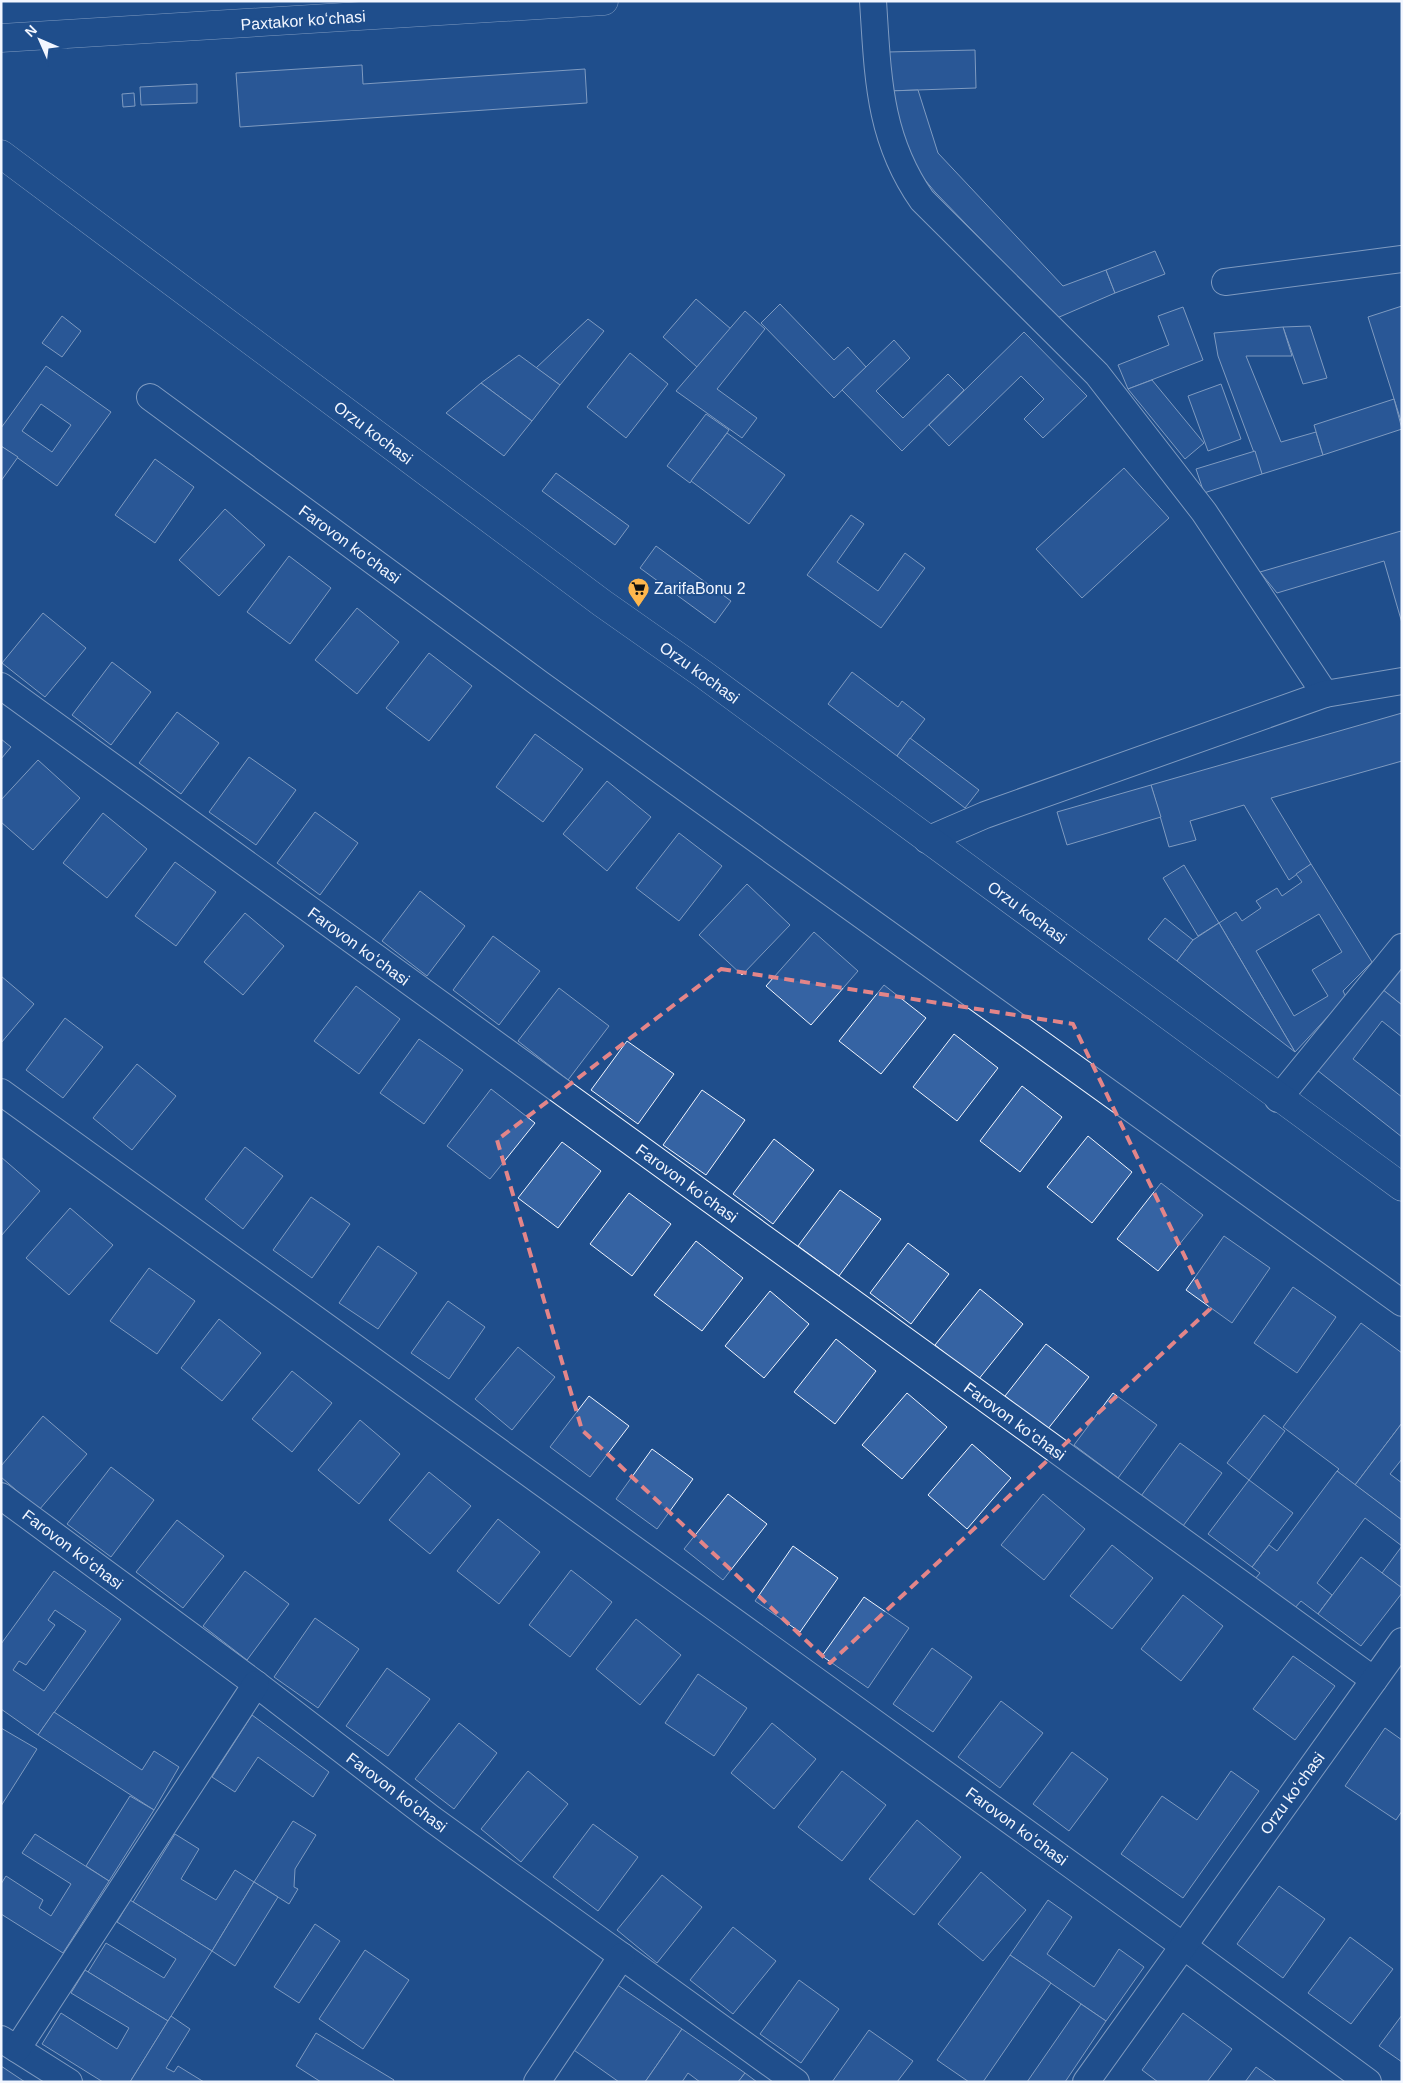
<svg xmlns="http://www.w3.org/2000/svg" width="1403" height="2083" font-family="Arial,sans-serif">
  <style>
    .building { fill: #3563a3; stroke: #f2f6ff; fill-rule: evenodd }
    .lines { fill: none; stroke-linecap: round; stroke-linejoin: round }
    .street-casing { stroke: #f2f6ff; stroke-width: 28 }
    .secondary-casing { stroke: #f2f6ff; stroke-width: 29 }
    .primary-casing { stroke: #f2f6ff; stroke-width: 29 }
    .street { stroke: #1f4e8c; stroke-width: 26 }
    .secondary { stroke: #1f4e8c; stroke-width: 28 }
    .primary { stroke: #1f4e8c; stroke-width: 28 }
    .marked { fill: none; stroke: #e38589; stroke-width: 4; stroke-dasharray: 10 6; stroke-linejoin: round }
    .labels { text-anchor: middle; stroke-width: 4; stroke-linejoin: round; paint-order: stroke }
    .street-label { font-size: 16px; fill: #f2f6ff; stroke: #1f4e8c }
    .poi-label { font-size: 16px; fill: #f2f6ff; stroke: #1f4e8c; text-anchor: start }
  </style>
  <rect width="100%" height="100%" fill="#1f4e8c"/>
  <!-- building -->
  <g class="building">
    <polygon points="975,50 976,88 888,91 887,52"/>
    <polygon points="362,65 363,84 585,69 587,103 240,127 236,73"/>
    <polygon points="197,84 197,103 141,105 140,87"/>
    <polygon points="918,90 938,153 1063,286 1106,270 1115,293 1057,318 935,192 915,168 888,91"/>
    <polygon points="134,93 135,106 123,107 122,94"/>
    <polygon points="1155,251 1165,274 1115,293 1106,270"/>
    <polygon points="696,299 731,329 697,367 663,337"/>
    <polygon points="780,304 834,360 848,347 866,367 834,398 761,323"/>
    <polygon points="1402,306 1402,424 1368,317"/>
    <polygon points="1183,307 1203,360 1128,389 1118,365 1169,345 1158,316"/>
    <polygon points="745,311 765,329 717,389 757,418 742,438 676,391"/>
    <polygon points="62,316 81,331 62,357 42,343"/>
    <polygon points="588,319 604,331 560,385 536,368"/>
    <polygon points="1310,326 1327,378 1303,384 1283,327"/>
    <polygon points="1283,327 1292,356 1246,356 1281,442 1316,432 1323,455 1262,474 1218,356 1214,333"/>
    <polygon points="1024,332 1087,396 1043,438 1024,419 1044,399 1021,376 949,446 929,425"/>
    <polygon points="894,340 910,358 876,391 903,418 948,374 964,390 902,451 842,390"/>
    <polygon points="630,353 668,384 626,438 587,407"/>
    <polygon points="519,355 560,385 532,421 481,383"/>
    <path d="M 46,366 L 111,412 L 57,486 L 1,446 L 1,428 ZM 41,404 L 71,425 L 52,452 L 22,431 Z"/>
    <polygon points="1152,380 1204,443 1185,459 1128,389"/>
    <polygon points="481,383 532,421 504,456 446,413"/>
    <polygon points="1221,384 1241,439 1208,451 1188,396"/>
    <polygon points="1394,399 1402,429 1323,455 1314,425"/>
    <polygon points="706,414 729,430 690,483 667,466"/>
    <polygon points="727,433 785,475 749,524 691,481"/>
    <polygon points="1,446 18,457 1,481"/>
    <polygon points="1255,451 1262,474 1204,493 1196,469"/>
    <polygon points="155,459 194,487 155,543 115,515"/>
    <polygon points="1124,468 1169,518 1082,598 1036,549"/>
    <polygon points="556,473 629,526 615,545 542,491"/>
    <polygon points="225,509 265,545 219,596 179,560"/>
    <polygon points="851,515 864,524 837,562 878,591 905,553 925,568 881,628 807,575"/>
    <polygon points="1401,531 1402,623 1384,561 1277,593 1260,572"/>
    <polygon points="656,546 731,601 715,623 640,568"/>
    <polygon points="289,556 331,588 290,644 247,612"/>
    <polygon points="357,608 399,642 357,694 315,660"/>
    <polygon points="43,613 86,648 45,697 2,663"/>
    <polygon points="429,653 472,686 429,741 386,708"/>
    <polygon points="112,662 151,692 111,745 72,715"/>
    <polygon points="852,672 898,707 902,701 925,719 897,756 828,704"/>
    <polygon points="177,712 219,743 181,794 139,763"/>
    <polygon points="1402,713 1402,761 1271,798 1311,864 1289,880 1244,805 1190,821 1196,840 1169,847 1151,785"/>
    <polygon points="535,734 583,769 543,822 496,787"/>
    <polygon points="910,738 979,790 965,808 897,756"/>
    <polygon points="1,739 11,747 1,759"/>
    <polygon points="249,757 296,790 256,845 209,812"/>
    <polygon points="38,760 80,798 33,850 1,822 1,800"/>
    <polygon points="607,781 651,817 607,871 563,834"/>
    <polygon points="1151,785 1161,817 1067,845 1057,812"/>
    <polygon points="315,812 358,843 320,895 277,863"/>
    <polygon points="103,813 147,849 107,898 63,863"/>
    <polygon points="679,833 722,866 679,921 636,888"/>
    <polygon points="175,862 216,892 176,946 135,916"/>
    <path d="M 1311,864 L 1372,962 L 1343,991 L 1346,997 L 1295,1052 L 1219,923 L 1236,912 L 1242,921 L 1261,908 L 1256,901 L 1277,888 L 1282,896 L 1302,882 L 1296,874 ZM 1319,914 L 1342,952 L 1312,970 L 1328,996 L 1294,1016 L 1256,951 Z"/>
    <polygon points="1184,865 1219,923 1198,936 1163,878"/>
    <polygon points="747,884 790,925 742,975 699,935"/>
    <polygon points="420,891 465,926 427,976 382,941"/>
    <polygon points="245,913 284,946 243,995 204,962"/>
    <polygon points="1165,918 1193,940 1177,961 1148,939"/>
    <polygon points="1219,923 1295,1052 1177,961 1193,940"/>
    <polygon points="814,932 858,971 811,1025 766,986"/>
    <polygon points="493,936 540,971 499,1025 453,990"/>
    <polygon points="1402,964 1402,1005 1382,989"/>
    <polygon points="1,976 34,1004 1,1043"/>
    <polygon points="884,985 926,1018 881,1074 839,1041"/>
    <polygon points="356,986 400,1019 359,1074 314,1041"/>
    <polygon points="559,988 609,1026 568,1080 518,1041"/>
    <polygon points="1382,989 1402,1005 1402,1037 1382,1021 1353,1059 1402,1097 1402,1137 1317,1070"/>
    <polygon points="65,1018 103,1047 63,1098 26,1070"/>
    <polygon points="954,1034 998,1068 957,1121 913,1087"/>
    <polygon points="419,1039 463,1070 424,1124 380,1093"/>
    <polygon points="627,1041 674,1074 638,1124 591,1090"/>
    <polygon points="137,1064 176,1096 132,1150 93,1118"/>
    <polygon points="1022,1086 1062,1117 1020,1172 980,1141"/>
    <polygon points="491,1089 535,1123 490,1179 447,1146"/>
    <polygon points="702,1090 745,1120 706,1175 663,1145"/>
    <polygon points="1088,1136 1132,1172 1092,1223 1047,1187"/>
    <polygon points="774,1139 814,1170 773,1224 733,1194"/>
    <polygon points="562,1142 601,1171 558,1228 518,1198"/>
    <polygon points="245,1147 283,1176 243,1229 205,1199"/>
    <polygon points="1,1157 40,1191 1,1236"/>
    <polygon points="1161,1183 1203,1215 1158,1271 1117,1239"/>
    <polygon points="840,1190 881,1219 839,1276 798,1246"/>
    <polygon points="629,1193 671,1224 632,1276 590,1244"/>
    <polygon points="311,1197 350,1224 312,1278 273,1250"/>
    <polygon points="70,1208 113,1245 69,1295 26,1258"/>
    <polygon points="1224,1236 1270,1268 1232,1323 1186,1290"/>
    <polygon points="696,1241 743,1278 702,1331 654,1295"/>
    <polygon points="908,1243 949,1274 911,1324 870,1293"/>
    <polygon points="378,1246 417,1273 378,1329 339,1303"/>
    <polygon points="149,1268 195,1301 157,1354 110,1321"/>
    <polygon points="1293,1287 1336,1317 1297,1373 1254,1343"/>
    <polygon points="980,1289 1023,1324 978,1380 935,1345"/>
    <polygon points="770,1291 809,1324 764,1378 725,1346"/>
    <polygon points="448,1301 485,1327 449,1379 411,1353"/>
    <polygon points="219,1319 261,1353 222,1401 181,1368"/>
    <polygon points="1361,1323 1402,1353 1402,1423 1355,1485 1337,1471 1339,1469 1283,1427"/>
    <polygon points="836,1339 876,1371 835,1424 794,1392"/>
    <polygon points="1046,1344 1089,1377 1047,1430 1005,1396"/>
    <polygon points="518,1347 555,1377 512,1430 475,1399"/>
    <polygon points="292,1371 332,1403 292,1452 252,1419"/>
    <polygon points="907,1393 947,1427 902,1479 862,1445"/>
    <polygon points="1113,1393 1157,1425 1118,1478 1074,1445"/>
    <polygon points="589,1396 629,1426 590,1477 550,1447"/>
    <polygon points="1264,1415 1285,1431 1249,1480 1227,1463"/>
    <polygon points="43,1416 87,1454 39,1510 1,1477 1,1466"/>
    <polygon points="360,1420 400,1454 359,1504 318,1470"/>
    <polygon points="1402,1423 1402,1459 1390,1474 1402,1483 1402,1520 1355,1485"/>
    <polygon points="1180,1443 1222,1473 1183,1526 1141,1496"/>
    <polygon points="972,1444 1011,1478 967,1529 928,1495"/>
    <polygon points="652,1449 693,1479 657,1529 616,1499"/>
    <polygon points="111,1467 154,1500 111,1557 67,1524"/>
    <polygon points="1337,1471 1402,1520 1402,1546 1365,1518 1317,1583 1332,1595 1318,1614 1301,1601 1294,1609 1255,1579 1260,1573 1252,1567 1269,1545 1277,1551"/>
    <polygon points="429,1472 471,1506 430,1554 389,1520"/>
    <polygon points="1249,1480 1293,1513 1252,1567 1208,1534"/>
    <polygon points="728,1494 767,1524 723,1580 684,1549"/>
    <polygon points="1043,1494 1085,1529 1044,1580 1001,1545"/>
    <polygon points="498,1519 540,1552 499,1604 457,1571"/>
    <polygon points="177,1520 224,1556 183,1608 136,1572"/>
    <polygon points="1112,1545 1153,1578 1112,1629 1070,1596"/>
    <polygon points="793,1546 838,1578 800,1632 755,1601"/>
    <polygon points="1402,1546 1402,1588 1382,1573"/>
    <polygon points="1361,1557 1402,1588 1402,1593 1361,1646 1318,1614"/>
    <polygon points="571,1570 612,1602 570,1657 529,1625"/>
    <path d="M 54,1571 L 121,1619 L 38,1735 L 1,1709 L 1,1644 ZM 55,1610 L 86,1631 L 44,1691 L 13,1670 L 19,1661 L 26,1665 L 55,1625 L 48,1620 Z"/>
    <polygon points="245,1571 289,1604 247,1660 203,1626"/>
    <polygon points="1183,1595 1223,1626 1181,1681 1141,1649"/>
    <polygon points="864,1597 909,1628 868,1688 822,1656"/>
    <polygon points="315,1618 359,1649 318,1708 274,1677"/>
    <polygon points="636,1619 681,1655 640,1705 596,1669"/>
    <polygon points="932,1648 972,1677 933,1732 893,1704"/>
    <polygon points="1293,1656 1335,1686 1295,1740 1253,1709"/>
    <polygon points="387,1668 430,1699 388,1756 346,1726"/>
    <polygon points="698,1674 747,1708 714,1756 665,1723"/>
    <polygon points="1001,1701 1043,1733 1000,1788 958,1757"/>
    <polygon points="54,1712 142,1770 154,1751 179,1767 154,1810 38,1735"/>
    <polygon points="252,1715 329,1772 313,1797 258,1757 235,1792 212,1777"/>
    <polygon points="459,1723 497,1753 454,1809 415,1779"/>
    <polygon points="772,1723 816,1759 774,1809 731,1773"/>
    <polygon points="1,1728 37,1749 1,1806"/>
    <polygon points="1385,1728 1402,1740 1402,1811 1396,1820 1345,1786"/>
    <polygon points="1072,1752 1108,1779 1069,1831 1033,1804"/>
    <polygon points="528,1771 568,1804 521,1862 481,1829"/>
    <polygon points="842,1771 886,1805 842,1861 798,1827"/>
    <polygon points="1231,1771 1259,1791 1183,1898 1121,1854 1162,1796 1197,1820"/>
    <polygon points="130,1796 154,1810 109,1881 86,1866"/>
    <polygon points="917,1820 961,1857 914,1915 869,1879"/>
    <polygon points="293,1821 316,1835 295,1869 294,1887 298,1889 289,1904 254,1882"/>
    <polygon points="593,1824 638,1857 598,1911 553,1877"/>
    <polygon points="35,1834 109,1881 63,1953 1,1914 1,1884 6,1876 43,1900 39,1908 51,1916 71,1884 22,1853"/>
    <polygon points="175,1834 199,1849 181,1879 216,1900 235,1870 254,1882 212,1951 133,1902"/>
    <polygon points="981,1872 1026,1910 983,1961 938,1924"/>
    <polygon points="662,1875 702,1907 657,1963 617,1930"/>
    <polygon points="254,1882 278,1897 235,1966 212,1951"/>
    <polygon points="1279,1886 1325,1919 1283,1978 1237,1944"/>
    <polygon points="130,1900 212,1951 168,2021 88,1972 106,1943 164,1978 176,1959 117,1922"/>
    <polygon points="1048,1900 1072,1917 1047,1954 1094,1987 1119,1949 1144,1967 1106,2021 1010,1955"/>
    <polygon points="315,1924 340,1941 299,2003 274,1987"/>
    <polygon points="733,1927 776,1961 733,2014 690,1980"/>
    <polygon points="1350,1937 1393,1969 1351,2024 1308,1993"/>
    <polygon points="365,1950 409,1980 363,2049 319,2019"/>
    <polygon points="1010,1955 1051,1983 983,2082 969,2082 937,2060"/>
    <polygon points="85,1970 168,2021 130,2082 103,2082 42,2044 61,2013 117,2049 129,2028 71,1993"/>
    <polygon points="799,1980 839,2009 801,2063 760,2034"/>
    <polygon points="616,1984 682,2029 645,2082 619,2082 571,2048"/>
    <polygon points="1081,2004 1106,2021 1065,2082 1027,2082"/>
    <polygon points="1183,2013 1232,2049 1207,2082 1158,2082 1142,2070"/>
    <polygon points="1402,2015 1402,2062 1379,2046"/>
    <polygon points="171,2016 190,2029 166,2068 174,2072 178,2066 204,2082 130,2082"/>
    <polygon points="682,2029 745,2073 738,2082 700,2082 688,2073 682,2082 645,2082"/>
    <polygon points="869,2030 913,2061 897,2082 832,2082"/>
    <polygon points="316,2033 394,2080 393,2082 321,2082 296,2066"/>
    <polygon points="1,2066 25,2082 1,2082"/>
    <polygon points="1256,2067 1277,2082 1245,2082"/>
    <polygon points="745,2073 757,2082 738,2082"/>
  </g>
  <g class="lines">
    <defs>
      <g id="street">
        <path d="M 873,1 C 878,75 878,137 922,200 L 1097,374 L 1204,512 L 1325,694"/>
        <polyline points="1225,282 1402,259"/>
        <polyline points="150,397 540,684 1402,1303"/>
        <polyline points="1,686 1374,1680"/>
        <polyline points="927,840 985,815 1325,694 1402,681"/>
        <polyline points="1,1092 1182,1945 1368,2082"/>
        <polyline points="1278,1099 1402,947"/>
        <polyline points="1,1496 256,1684 432,1819 796,2082"/>
        <polyline points="1,2039 69,2082"/>
        <polyline points="17,2049 256,1684"/>
        <polyline points="537,2082 622,1956"/>
        <polyline points="1086,2082 1402,1641"/>
      </g>
      <g id="secondary">
        <path id="s1" d="M 1,154 L 602,603 L 703,674 L 1402,1187"/>
      </g>
      <polyline id="primary" points="1,38 604,1"/>
    </defs>
    <!-- street casing -->
    <use href="#street" class="street-casing"/>
    <!-- secondary casing -->
    <use href="#secondary" class="secondary-casing"/>
    <!-- primary casing -->
    <use href="#primary" class="primary-casing"/>
    <!-- street -->
    <use href="#street" class="street"/>
    <!-- secondary -->
    <use href="#secondary" class="secondary"/>
    <!-- primary -->
    <use href="#primary" class="primary"/>
  </g>
  <!-- marked area -->
  <path d="M0 0H1403V2083H0ZM 721,969 L 1073,1024 L 1210,1309 L 830,1663 L 582,1430 L 497,1140 Z" fill="#1f4e8c" fill-opacity=".55" fill-rule="evenodd"/>
  <path class="marked" d="M 721,969 L 1073,1024 L 1210,1309 L 830,1663 L 582,1430 L 497,1140 Z"/>
  <!-- icons -->
  <defs>
    <symbol id="supermarket-pin" viewBox="-11 -11 22 30"><path d="M0 17L-7.5 6A9.5 9.5 0 1 1 7.5 6Z" fill="#ffb74d" stroke="#1f4e8c"/><path d="M-6-5.5h2.5l.6 2H6L4.5 2H-2.5L-4.4-4H-6ZM-1.5 3.2a1.3 1.3 0 1 0 .1 0ZM3 3.2a1.3 1.3 0 1 0 .1 0Z" fill="#111"/></symbol>
  </defs>
  <g fill-rule="evenodd">
    <use href="#supermarket-pin" x="626" y="576" width="25" height="34"/>
  </g>
  <g class="labels">
    <!-- street labels -->
    <g class="street-label">
      <text transform="translate(303 20) rotate(-4)" y="6">Paxtakor koʻchasi</text>
      <text dy="6" stroke="none"><textPath href="#s1" startOffset="465">Orzu kochasi</textPath></text>
      <text transform="translate(350 544) rotate(36)" y="6">Farovon koʻchasi</text>
      <text dy="6" stroke="none"><textPath href="#s1" startOffset="870">Orzu kochasi</textPath></text>
      <text dy="6" stroke="none"><textPath href="#s1" startOffset="1276">Orzu kochasi</textPath></text>
      <text transform="translate(359 946) rotate(36)" y="6">Farovon koʻchasi</text>
      <text transform="translate(687 1183) rotate(36)" y="6">Farovon koʻchasi</text>
      <text transform="translate(1015 1421) rotate(36)" y="6">Farovon koʻchasi</text>
      <text transform="translate(73 1549) rotate(37)" y="6">Farovon koʻchasi</text>
      <text transform="translate(397 1792) rotate(37)" y="6">Farovon koʻchasi</text>
      <text transform="translate(1292 1793) rotate(-54)" y="6">Orzu koʻchasi</text>
      <text transform="translate(1017 1826) rotate(36)" y="6">Farovon koʻchasi</text>
    </g>
    <!-- poi labels -->
    <g class="poi-label">
      <text x="654" y="594">ZarifaBonu 2</text>
    </g>
  </g>
  <!-- border -->
  <rect width="1403" height="2083" fill="none" stroke="#f2f6ff" stroke-width="5"/>
  <!-- north arrow -->
  <g transform="translate(40 40) rotate(315)" stroke="#1f4e8c" stroke-width="4" paint-order="stroke">
  <path d="M0-4L9 19L0 12L-9 19Z" fill="#f2f6ff"/>
  <text y="-8" font-size="14" font-weight="bold" text-anchor="middle" fill="#f2f6ff">N</text>
  </g>
</svg>
